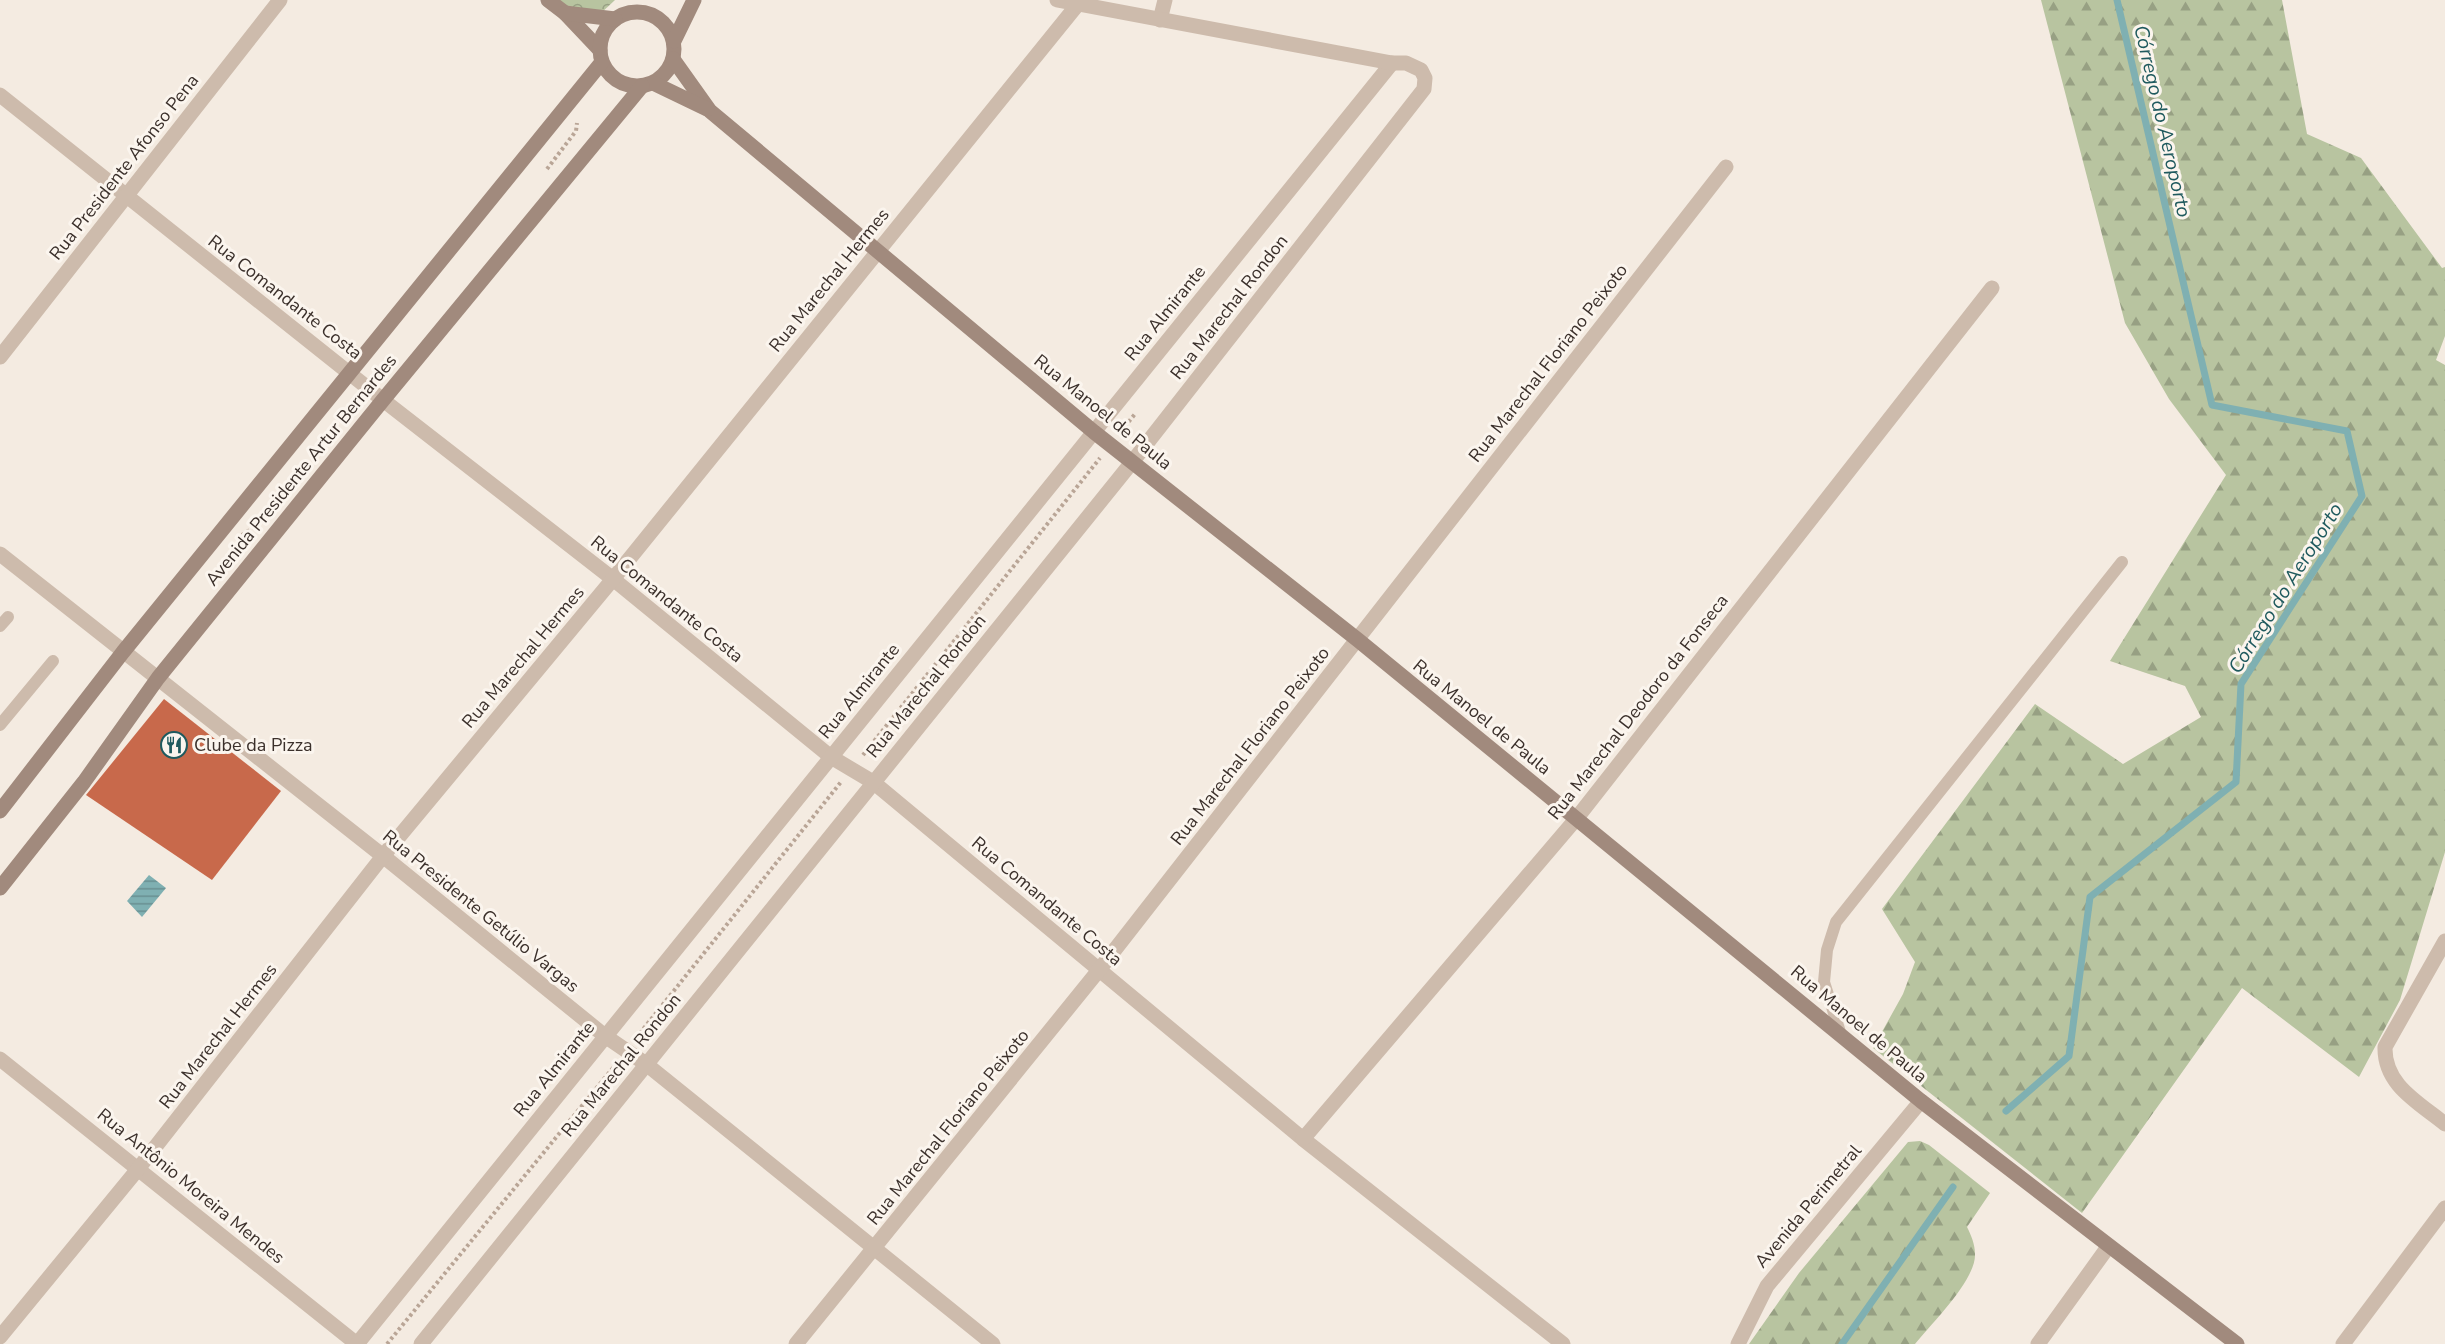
<svg xmlns="http://www.w3.org/2000/svg" width="2445" height="1344" font-family="'Nunito Sans',sans-serif">
  <style>
    .forest { fill: url(#forest-firs) }
    .park { fill: url(#park-crowns) }
    .water { fill: url(#water-rules) }
    .lines { fill: none; stroke-linecap: round; stroke-linejoin: round }
    .stream { stroke: #7fb0b2; stroke-width: 7 }
    .building { fill: #c8694b }
    .path { stroke: #b9a596; stroke-width: 4; stroke-dasharray: 3 3; stroke-linecap: butt }
    .lane { stroke: #cdbbac; stroke-width: 12 }
    .street { stroke: #cdbbac; stroke-width: 15 }
    .secondary { stroke: #a18a7d; stroke-width: 15 }
    .labels { text-anchor: middle; stroke-width: 6; stroke-linejoin: round; paint-order: stroke }
    .street-label { font-size: 18px; fill: #3b302b; stroke: #fbf5ee }
    .poi-label { font-size: 18px; fill: #3b302b; stroke: #fbf5ee; text-anchor: start }
    .water-label { font-size: 20px; font-style: italic; fill: #1f5a5e; stroke: #fbf5ee }
  </style>
  <defs>
    <pattern id="forest-firs" width="22" height="20" patternUnits="userSpaceOnUse" patternTransform="scale(1.5)"><rect width="22" height="20" fill="#b8c4a0"/><path d="M5 1l3.5 6h-7zM16 11l3.5 6h-7z" fill="#97a083"/></pattern>
    <pattern id="park-crowns" width="20" height="18" patternUnits="userSpaceOnUse" patternTransform="scale(1.5)"><rect width="20" height="18" fill="#b8c4a0"/><path d="M2 6a3 3 0 1 1 6 0M12 15a3 3 0 1 1 6 0" fill="none" stroke="#97a083"/></pattern>
    <pattern id="water-rules" width="6" height="5" patternUnits="userSpaceOnUse" patternTransform="scale(1.5)"><rect width="6" height="5" fill="#7fb0b2"/><path d="M0 2.5h6" fill="none" stroke="#699091"/></pattern>
  </defs>
  <rect width="100%" height="100%" fill="#f4ebe1"/>
  <!-- forest -->
  <g class="forest">
    <polygon points="2041,0 2282,0 2307,134 2361,158 2442,268 2445,267 2445,336 2436,360 2445,365 2445,852 2400,1000 2359,1077 2242,988 2082,1213 1873,1048 1903,994 1915,962 1882,909 2035,704 2123,764 2201,717 2185,686 2110,661 2226,475 2169,399 2125,323"/>
    <path d="M 1920,1141 L 1929,1145 L 1990,1193 L 1967,1227 C 1971,1235 1975,1244 1975,1254 C 1976,1280 1932,1323 1915,1344 L 1749,1344 L 1799,1273 L 1908,1142 Z"/>
  </g>
  <!-- park -->
  <polygon class="park" points="551,0 615,0 599,15 576,21"/>
  <!-- water -->
  <polygon class="water" points="149,875 166,888 142,917 127,901"/>
  <g class="lines">
    <!-- stream -->
    <g class="stream">
      <polyline points="2006,1111 2069,1056 2090,897 2236,782 2241,684 2362,496 2347,431 2212,405 2117,0"/>
      <polyline points="1842,1344 1953,1187"/>
    </g>
  </g>
  <!-- building -->
  <polygon class="building" points="164,699 281,791 212,880 86,795"/>
  <g class="lines">
    <!-- path -->
    <g class="path">
      <polyline points="547,169 576,131 577,123"/>
      <polyline points="1121,431 1135,414"/>
      <polyline points="242,535 256,526"/>
      <polyline points="863,755 1100,458"/>
      <polyline points="636,1038 841,782"/>
      <polyline points="387,1344 617,1063"/>
    </g>
    <!-- lane -->
    <g class="lane">
      <polyline points="0,626 8,617"/>
      <polyline points="0,725 53,661"/>
      <polyline points="1840,1032 1824,982 1827,950 1836,922 2122,562"/>
    </g>
    <!-- street -->
    <g class="street">
      <polyline points="1160,20 1165,0"/>
      <polyline points="0,95 383,400 613,579 831,757 873,782 1303,1139 1563,1344"/>
      <polyline points="0,357 280,0"/>
      <polyline points="0,554 383,856 605,1036 646,1064 993,1344"/>
      <path d="M 2445,941 L 2385,1047 C 2384,1085 2418,1102 2445,1124"/>
      <polyline points="0,1059 357,1344"/>
      <polyline points="1303,1139 1576,819 1992,288"/>
      <polyline points="0,1337 138,1169 383,856 613,579 1078,4"/>
      <polyline points="357,1344 1392,63"/>
      <polyline points="421,1344 1133,461 1424,89 1425,78 1421,70 1406,63 1392,63 1057,0"/>
      <polyline points="796,1344 1099,970 1726,167"/>
      <polyline points="1738,1344 1767,1286 1921,1101"/>
      <polyline points="2038,1344 2108,1247"/>
      <polyline points="2343,1344 2445,1208"/>
    </g>
    <!-- secondary -->
    <g class="secondary">
      <polyline points="548,0 565,13 600,50"/>
      <circle cx="637" cy="49" r="37"/>
      <polyline points="565,13 615,19"/>
      <polyline points="674,41 694,0"/>
      <polyline points="673,59 710,111 1094,432 1358,640 1921,1101 2237,1344"/>
      <polyline points="653,83 707,109"/>
      <polyline points="0,811 123,652 602,62"/>
      <polyline points="0,888 84,782 158,678 383,400 642,86"/>
    </g>
  </g>
  <!-- icons -->
  <defs>
    <symbol id="restaurant-ring" viewBox="-11 -11 22 22"><circle r="9.5" fill="#fbf5ee" stroke="#1f5a5e" stroke-width="1.5"/><path d="M-5-6h1v4h1v-4h1v4h1v-4h1v5L-1.5 .5V6h-2V.5L-5-1ZM5-6V6H3V1.5H1.5Q1.5-4 5-6Z" fill="#1f5a5e"/></symbol>
  </defs>
  <g fill-rule="evenodd">
    <use href="#restaurant-ring" x="159" y="730" width="30" height="30"/>
  </g>
  <g class="labels">
    <!-- street labels -->
    <g class="street-label">
      <text transform="translate(124 167) rotate(-52)" y="6">Rua Presidente Afonso Pena</text>
      <text transform="translate(829 280) rotate(-51)" y="6">Rua Marechal Hermes</text>
      <text transform="translate(285 297) rotate(38)" y="6">Rua Comandante Costa</text>
      <text transform="translate(1229 307) rotate(-52)" y="6">Rua Marechal Rondon</text>
      <text transform="translate(1165 313) rotate(-51)" y="6">Rua Almirante</text>
      <text transform="translate(1548 363) rotate(-52)" y="6">Rua Marechal Floriano Peixoto</text>
      <text transform="translate(1103 412) rotate(39)" y="6">Rua Manoel de Paula</text>
      <text transform="translate(301 470) rotate(-51)" y="6">Avenida Presidente Artur Bernardes</text>
      <text transform="translate(667 599) rotate(39)" y="6">Rua Comandante Costa</text>
      <text transform="translate(523 657) rotate(-50)" y="6">Rua Marechal Hermes</text>
      <text transform="translate(926 686) rotate(-51)" y="6">Rua Marechal Rondon</text>
      <text transform="translate(859 691) rotate(-51)" y="6">Rua Almirante</text>
      <text transform="translate(1638 707) rotate(-52)" y="6">Rua Marechal Deodoro da Fonseca</text>
      <text transform="translate(1482 717) rotate(39)" y="6">Rua Manoel de Paula</text>
      <text transform="translate(1250 746) rotate(-52)" y="6">Rua Marechal Floriano Peixoto</text>
      <text transform="translate(1047 901) rotate(40)" y="6">Rua Comandante Costa</text>
      <text transform="translate(481 911) rotate(39)" y="6">Rua Presidente Getúlio Vargas</text>
      <text transform="translate(1859 1024) rotate(40)" y="6">Rua Manoel de Paula</text>
      <text transform="translate(218 1036) rotate(-52)" y="6">Rua Marechal Hermes</text>
      <text transform="translate(621 1065) rotate(-51)" y="6">Rua Marechal Rondon</text>
      <text transform="translate(554 1069) rotate(-51)" y="6">Rua Almirante</text>
      <text transform="translate(948 1127) rotate(-51)" y="6">Rua Marechal Floriano Peixoto</text>
      <text transform="translate(191 1186) rotate(39)" y="6">Rua Antônio Moreira Mendes</text>
      <text transform="translate(1808 1206) rotate(-50)" y="6">Avenida Perimetral</text>
    </g>
    <!-- poi labels -->
    <g class="poi-label">
      <text x="194" y="751">Clube da Pizza</text>
    </g>
    <!-- water labels -->
    <g class="water-label">
      <text transform="translate(2163 121) rotate(77)" y="7">Córrego do Aeroporto</text>
      <text transform="translate(2285 588) rotate(-58)" y="7">Córrego do Aeroporto</text>
    </g>
  </g>
</svg>
